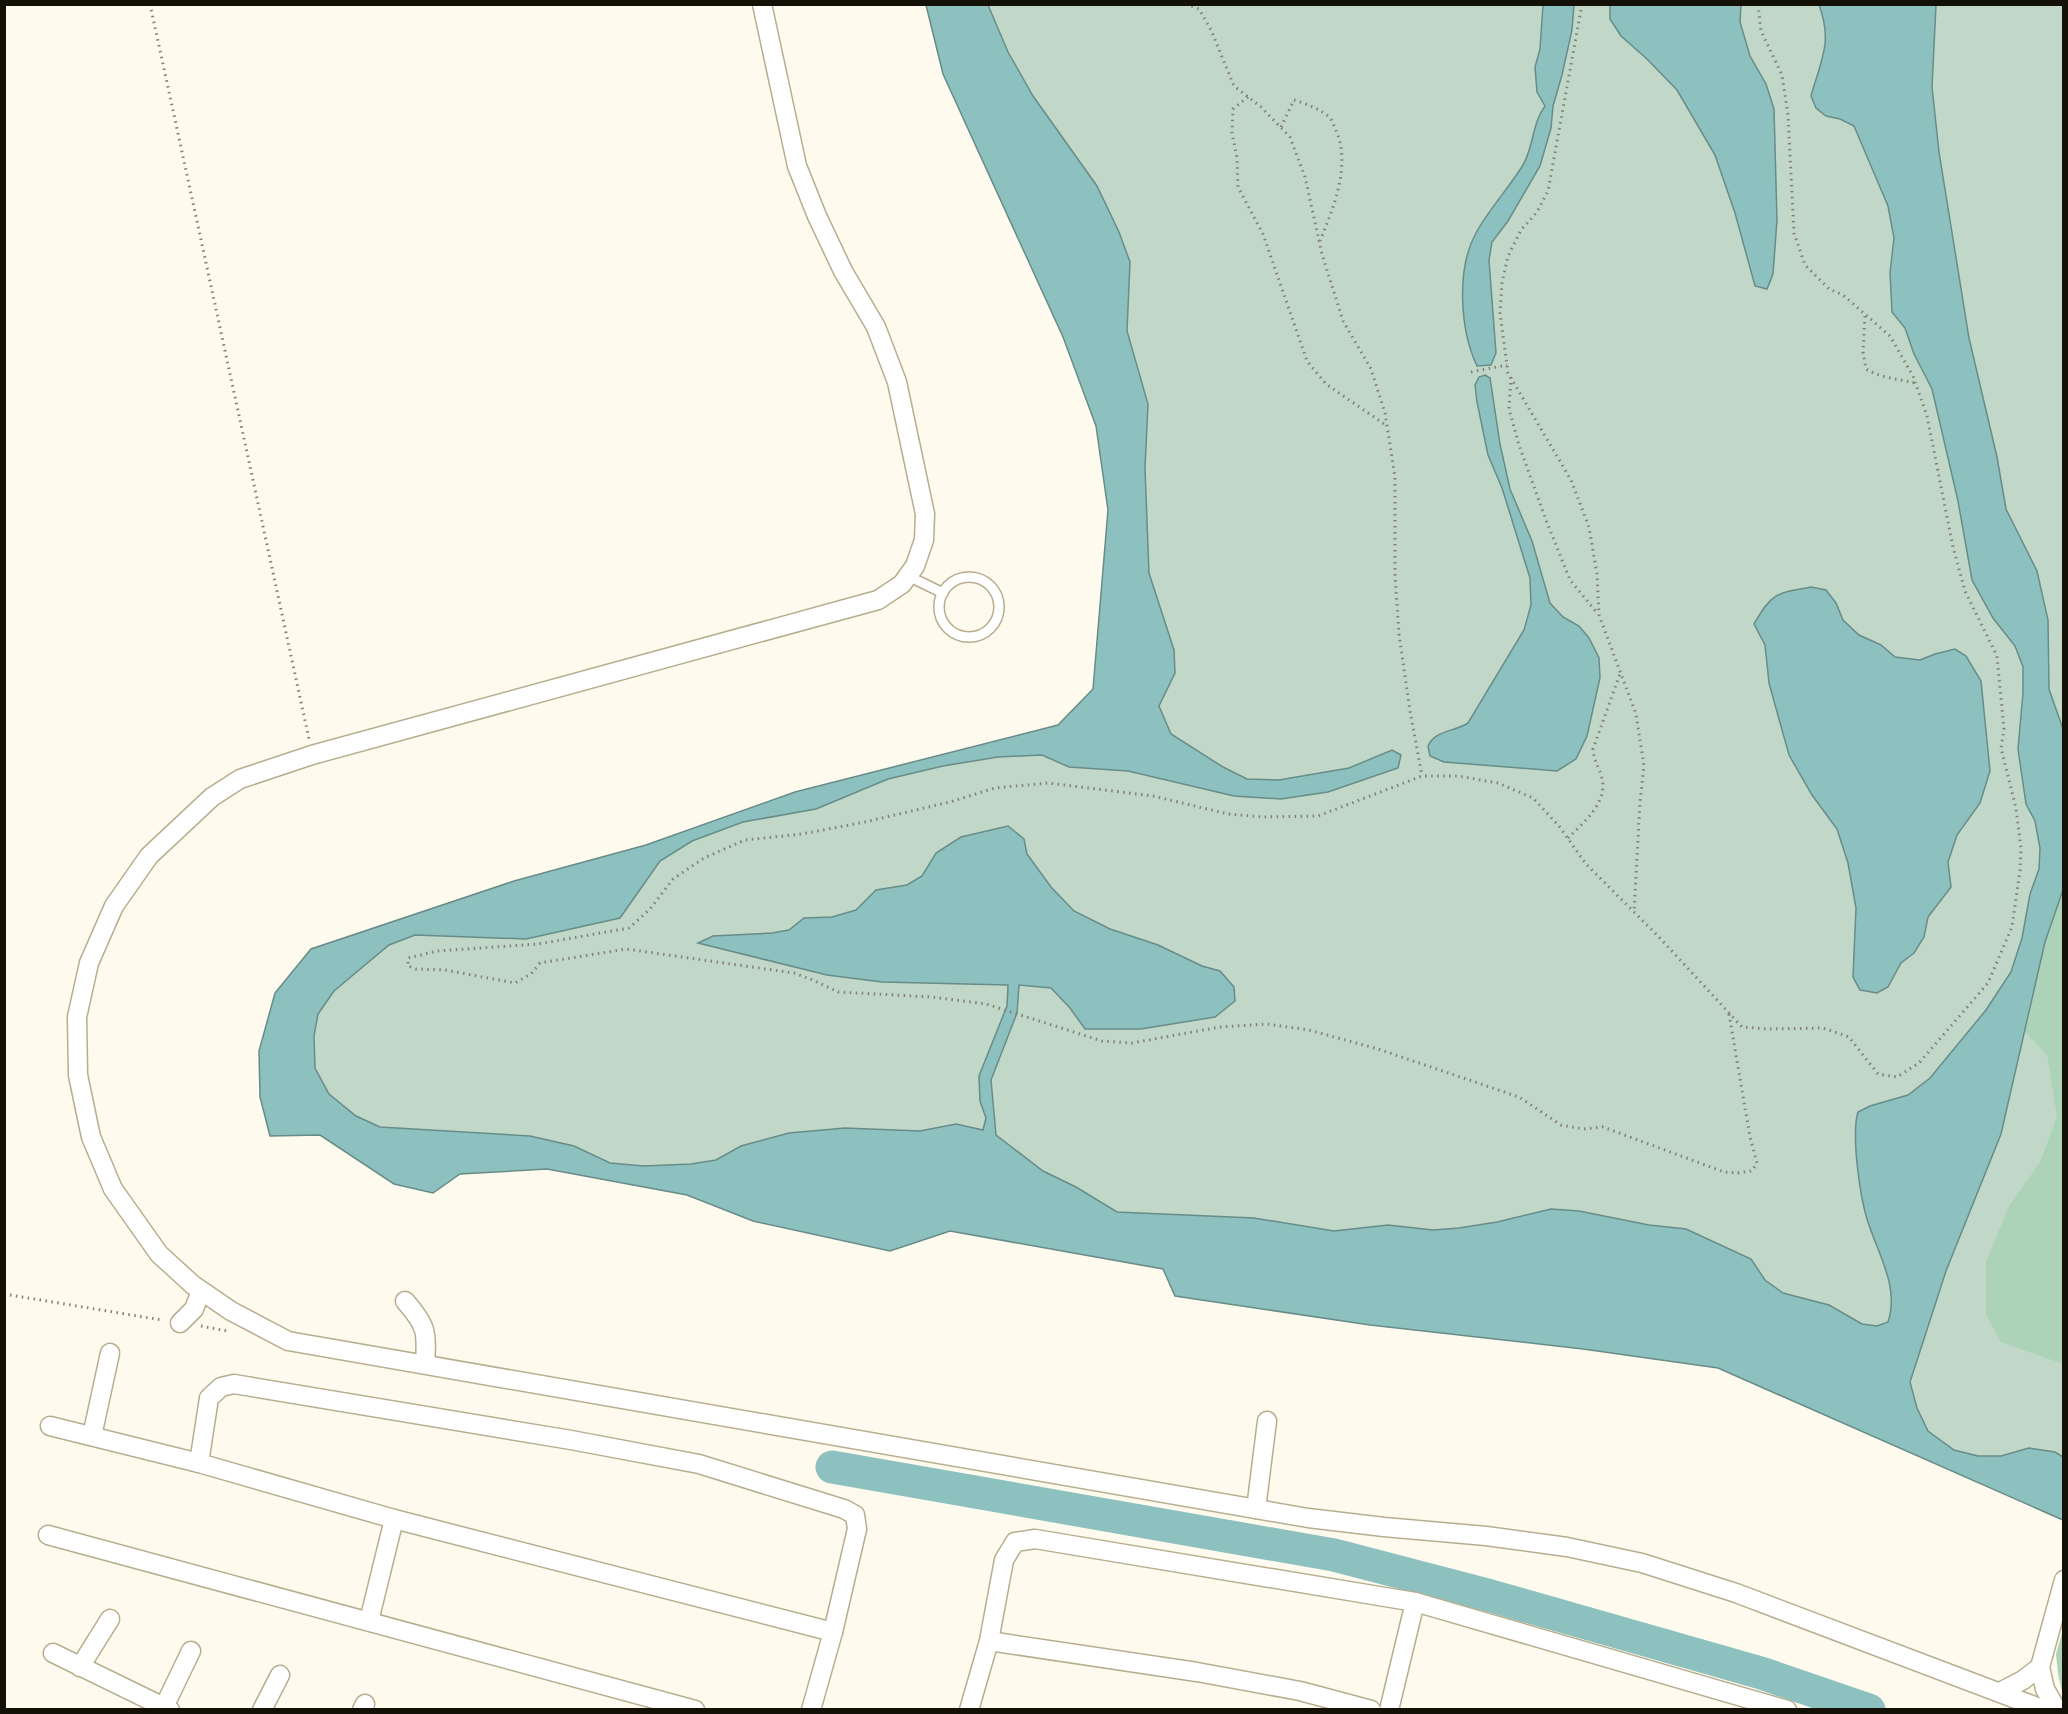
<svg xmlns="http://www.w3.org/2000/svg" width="2068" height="1714" font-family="'Public Sans',sans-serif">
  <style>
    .green { fill: #c1d8c8 }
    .forest { fill: #acd3b8 }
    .water { fill: #8cc1c0; stroke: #688c88; stroke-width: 1.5 }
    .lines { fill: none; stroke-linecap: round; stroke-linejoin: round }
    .river { stroke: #8cc1c0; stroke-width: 33 }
    .service-casing { stroke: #b8ae8f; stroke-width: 12 }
    .minor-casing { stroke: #b8ae8f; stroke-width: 21 }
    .path { stroke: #837f73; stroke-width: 3; stroke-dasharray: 1.5 4.5; stroke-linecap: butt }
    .service { stroke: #fff; stroke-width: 9 }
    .minor { stroke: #fff; stroke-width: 18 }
  </style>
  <rect width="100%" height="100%" fill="#fefaed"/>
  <!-- green -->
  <polygon class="green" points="926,5 2063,5 2063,1520 1718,1368 1583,1349 1370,1325 1175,1296 1163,1269 950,1231 890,1251 753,1221 687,1195 547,1169 460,1174 433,1193 394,1184 320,1135 270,1136 260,1097 259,1051 275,993 311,949 514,881 646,845 795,792 1058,725 1093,689 1108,510 1096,426 1063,337 943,74"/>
  <!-- forest -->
  <g class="forest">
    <polygon points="2063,887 2063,1364 2001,1342 1986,1315 1986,1262 2009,1206 2040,1162 2057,1117 2047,1055 2025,1032 2045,942"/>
    <polygon points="2063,1630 2063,1697 2058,1673 2056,1654"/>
  </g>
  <!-- water -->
  <g class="water">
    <path d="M 926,5 L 988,5 L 1008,52 L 1033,96 L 1097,186 L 1119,232 L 1130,262 L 1127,331 L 1148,404 L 1145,468 L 1149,573 L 1174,650 L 1175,673 L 1159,706 L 1171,734 L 1223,767 L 1247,779 L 1279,780 L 1349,768 L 1392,750 L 1401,755 L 1398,768 L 1328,792 L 1281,799 L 1234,796 L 1128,771 L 1069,767 L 1042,755 L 998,757 L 943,766 L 888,779 L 816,809 L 743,822 L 692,841 L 660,861 L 620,918 L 526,939 L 415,935 L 389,945 L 334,991 L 318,1014 L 314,1036 L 315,1068 L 329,1094 L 356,1116 L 380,1127 L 530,1136 L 574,1146 L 610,1163 L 644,1166 L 691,1164 L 716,1160 L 741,1146 L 789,1133 L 845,1128 L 920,1131 L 956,1124 L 983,1130 L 986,1118 L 980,1101 L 979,1076 L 1007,1006 L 1008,985 L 882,982 L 827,975 L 698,943 L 713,936 L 772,933 L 789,930 L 804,918 L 832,917 L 856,910 L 876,890 L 907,885 L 922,876 L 936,853 L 961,837 L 1008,826 L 1024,839 L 1027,854 L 1051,887 L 1074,911 L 1110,929 L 1158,945 L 1202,966 L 1220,971 L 1234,987 L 1235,1001 L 1215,1017 L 1141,1029 L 1085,1029 L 1070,1008 L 1051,988 L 1019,985 L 1017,1013 L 991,1080 L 996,1135 L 1043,1171 L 1076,1187 L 1117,1212 L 1254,1218 L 1334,1231 L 1388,1225 L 1433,1230 L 1459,1228 L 1497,1222 L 1551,1209 L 1579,1211 L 1649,1225 L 1686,1229 L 1751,1259 L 1765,1280 L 1783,1293 L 1829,1305 L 1862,1324 L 1877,1326 L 1888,1322 C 1900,1287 1877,1252 1867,1219 C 1860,1196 1851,1134 1858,1112 L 1870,1106 L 1908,1095 L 1930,1078 L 1986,1010 L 2011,972 L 2022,938 L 2030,894 L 2039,869 L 2040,848 L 2035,821 L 2026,804 L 2018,749 L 2023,693 L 2023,667 L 2015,646 L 1993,618 L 1972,580 L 1958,501 L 1932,389 L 1914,354 L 1905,328 L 1892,312 L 1890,273 L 1894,238 L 1888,206 L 1854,126 L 1840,119 L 1826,116 L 1816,108 L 1811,96 C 1821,60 1833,42 1819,5 L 1936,5 L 1932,87 L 1939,152 L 1969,338 L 1997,457 L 2006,509 L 2037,571 L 2048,620 L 2049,689 L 2063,729 L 2064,887 L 2045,942 L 2001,1134 L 1946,1271 L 1910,1382 L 1917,1408 L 1928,1431 L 1954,1450 L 1978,1456 L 2001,1456 L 2029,1448 L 2055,1452 L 2063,1457 L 2063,1520 L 1718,1368 L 1583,1349 L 1370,1325 L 1175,1296 L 1163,1269 L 950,1231 L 890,1251 L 753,1221 L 687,1195 L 547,1169 L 460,1174 L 433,1193 L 394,1184 L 320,1135 L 270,1136 L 260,1097 L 259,1051 L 275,993 L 311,949 L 514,881 L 646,845 L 795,792 L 1058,725 L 1093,689 L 1108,510 L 1096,426 L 1063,337 L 943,74 Z"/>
    <path d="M 1543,5 L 1574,5 L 1572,30 L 1562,75 L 1553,106 L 1551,128 L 1540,166 L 1508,221 L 1492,242 L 1489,260 L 1496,353 L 1491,365 L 1477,366 C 1460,330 1456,269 1476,233 C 1489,209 1509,188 1523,165 C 1534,146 1532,123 1545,106 L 1537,92 L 1535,67 L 1540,49 Z"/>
    <polygon points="1610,5 1741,5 1740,22 1750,56 1766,84 1774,109 1777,220 1773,274 1767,289 1755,286 1735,213 1715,155 1677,90 1647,59 1621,36 1610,19"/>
    <path d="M 1485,375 L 1490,378 L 1500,444 L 1510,489 L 1532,541 L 1550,603 L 1563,617 L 1579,626 L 1589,638 L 1599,658 L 1600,678 L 1587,736 L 1576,759 L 1557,771 L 1444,762 L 1430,756 L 1428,746 C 1435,730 1454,732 1468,723 L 1524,630 L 1531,605 L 1530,578 L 1502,488 L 1488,455 L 1477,402 L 1475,385 L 1479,377 Z"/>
    <path d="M 1811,587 L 1826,590 L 1836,603 L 1843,620 L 1859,635 L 1881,645 L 1895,657 L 1920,660 L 1935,654 L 1955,649 L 1966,656 L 1981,681 L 1990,771 L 1980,803 L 1957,835 L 1948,862 L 1951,887 L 1928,917 L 1924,937 L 1914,953 L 1901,963 L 1888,987 L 1877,993 L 1860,990 L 1853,977 L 1856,908 L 1848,863 L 1837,829 L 1812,795 L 1789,755 L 1769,683 L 1765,645 L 1754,624 C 1772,593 1776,593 1811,587 Z"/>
  </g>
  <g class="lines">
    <!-- river -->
    <polyline class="river" points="832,1467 1334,1555 1491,1596 1761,1673 1869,1710"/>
    <defs>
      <g id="service">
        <polyline points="908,576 943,593"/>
        <circle cx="969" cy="607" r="30"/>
      </g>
      <g id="minor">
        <polyline points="762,4 797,166 817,216 843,271 876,327 897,382 925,514 924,540 915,566 902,584 878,600 312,755 240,779 212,797 149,856 114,906 89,963 77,1017 78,1075 91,1137 113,1189 159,1254 193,1285 231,1311 288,1341 1308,1518 1384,1527 1486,1536 1567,1547 1642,1563 1736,1593 2045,1710"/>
        <path d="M 405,1301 C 427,1326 427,1332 425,1364"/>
        <polyline points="180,1323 194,1309 201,1291"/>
        <polyline points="50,1426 199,1463 394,1519 833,1632"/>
        <polyline points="92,1436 110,1353"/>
        <polyline points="199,1463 209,1398 221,1387 234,1384 571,1440 699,1464 844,1509 855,1515 857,1529 833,1632 811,1710"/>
        <polyline points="1256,1509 1267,1421"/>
        <polyline points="48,1535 695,1710"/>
        <polyline points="369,1621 394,1519"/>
        <polyline points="989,1641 1197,1672 1300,1691 1371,1710"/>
        <polyline points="53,1653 170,1710"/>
        <polyline points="80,1667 110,1619"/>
        <polyline points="2000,1692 2023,1680 2040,1667"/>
        <polyline points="164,1707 191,1651"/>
        <polyline points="262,1710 280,1675"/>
        <polyline points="362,1710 365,1704"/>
        <polyline points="969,1710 989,1641 1004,1560 1015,1542 1035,1539 1415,1602 1787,1710"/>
        <polyline points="1389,1710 1415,1602"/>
        <polyline points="2057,1710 2045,1689 2040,1667 2064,1580"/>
      </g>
    </defs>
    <!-- service casing -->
    <use href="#service" class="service-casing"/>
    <!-- minor casing -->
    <use href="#minor" class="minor-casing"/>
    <!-- path -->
    <g class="path">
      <polyline points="150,4 309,739"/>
      <polyline points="1186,4 1199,9 1211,30 1234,86 1261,107 1290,137 1305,177 1322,254 1343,321 1371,369 1385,413 1395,477 1395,575 1399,634 1410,711 1422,776"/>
      <polyline points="1582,4 1548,191 1537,212 1521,230 1508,256 1502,283 1500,313 1508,373 1571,480 1589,527 1597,574 1599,615 1636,714 1644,766 1640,802 1634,912"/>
      <polyline points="1248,97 1233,109 1232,133 1237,158 1238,187 1263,234 1307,361 1326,384 1387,426"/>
      <path d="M 1281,127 L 1294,100 C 1306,104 1318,108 1328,116 C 1332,119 1333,124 1335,128 C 1352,163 1334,207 1320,241"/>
      <path d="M 1865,316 L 1863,352 L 1866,369 C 1880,378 1899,379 1915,383"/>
      <polyline points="1471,372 1507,365"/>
      <polyline points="1511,377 1509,409 1519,445 1546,520 1570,580 1598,614"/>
      <path d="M 1568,838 C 1584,822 1610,801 1601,775 C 1598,765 1594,761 1593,749 L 1621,671"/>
      <polyline points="1729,1014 1750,1137 1757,1163 1752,1171 1737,1173 1724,1172 1603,1127 1583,1129 1561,1125 1519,1097 1378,1049 1309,1030 1267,1024 1220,1027 1132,1043 1102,1041 986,1004 932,997 838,992 813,980 794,973 626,949 540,963 531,974 515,983 445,970 416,969 408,966 408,958 437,951 538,944 629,928 650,909 673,879 704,858 745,840 802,834 865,822 950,802 995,788 1048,783 1153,796 1228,814 1263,817 1318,816 1422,776 1458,776 1498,783 1533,798 1559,826 1586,864 1658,936 1742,1027 1769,1029 1823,1028 1849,1037 1878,1074 1897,1077 1919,1063 1988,983 2012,927 2020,870 2021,848 2016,808 2001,748 2004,729 1997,656 1965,591 1953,547 1927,416 1913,376 1890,336 1843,295 1829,289 1805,265 1794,233 1788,115 1782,75 1761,31 1758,4"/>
      <polyline points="4,1294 162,1320"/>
      <polyline points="201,1326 227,1331"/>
    </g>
    <!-- service -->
    <use href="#service" class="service"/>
    <!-- minor -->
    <use href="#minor" class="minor"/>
  </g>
  <!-- border -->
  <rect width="2068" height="1714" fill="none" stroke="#131005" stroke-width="12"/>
</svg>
